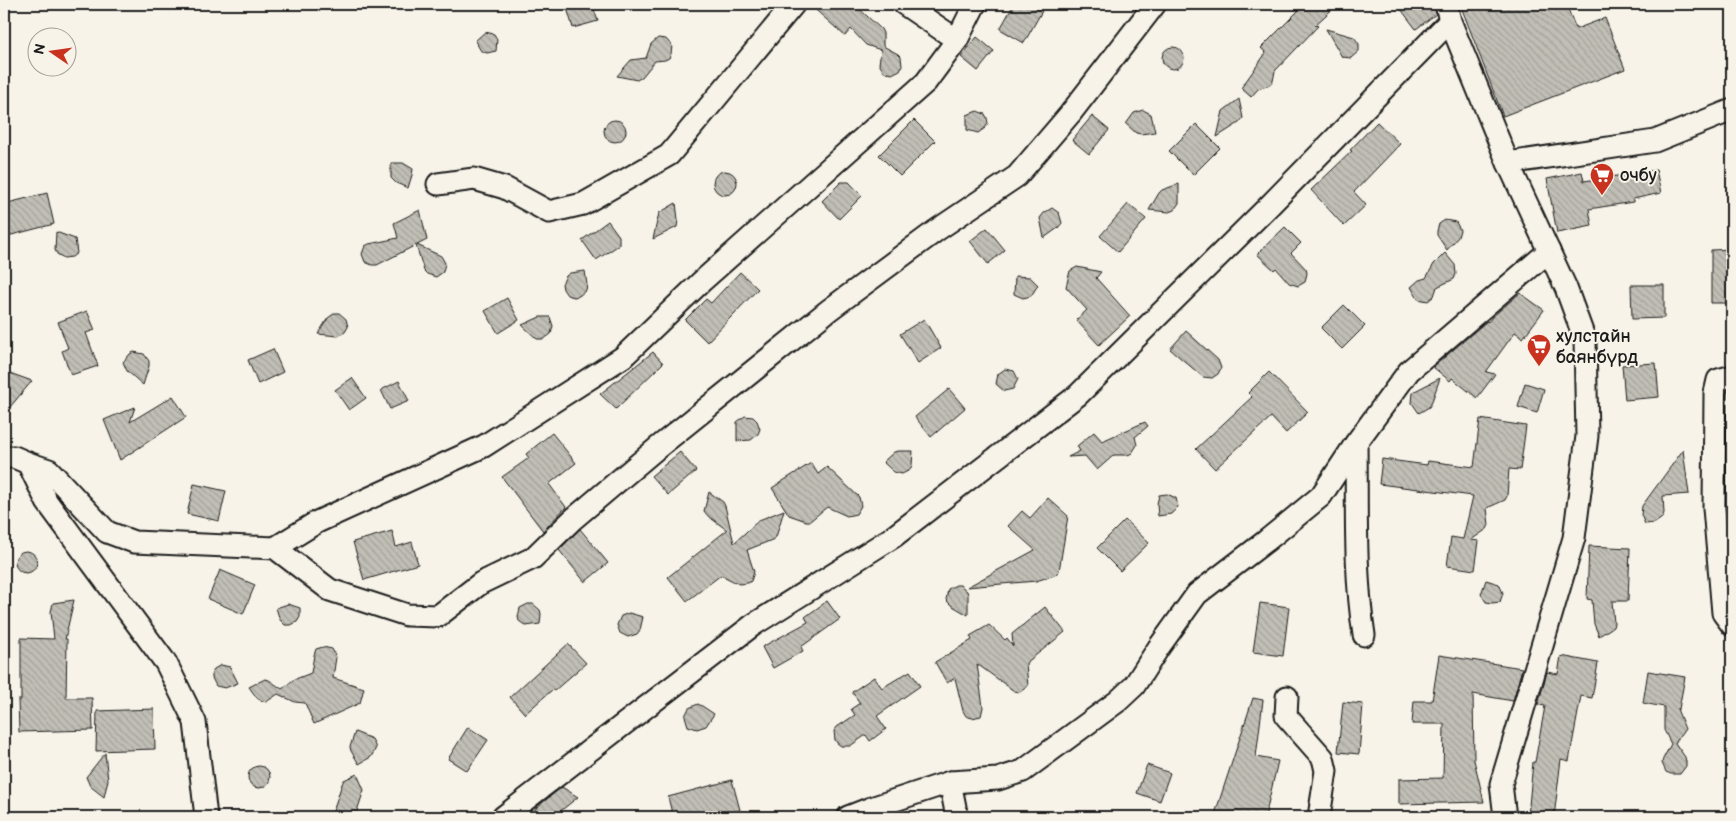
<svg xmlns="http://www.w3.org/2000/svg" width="1736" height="821" font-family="'Balsamiq Sans',sans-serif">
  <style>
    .building { fill: url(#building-back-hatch); stroke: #1c1c1c }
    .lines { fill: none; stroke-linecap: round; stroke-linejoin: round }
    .street-casing { stroke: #1c1c1c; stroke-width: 25 }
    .street { stroke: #f7f3e8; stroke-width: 21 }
    .labels { text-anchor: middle; stroke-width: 4; stroke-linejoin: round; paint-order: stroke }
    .poi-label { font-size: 18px; fill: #1c1c1c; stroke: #f7f3e8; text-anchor: start }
  </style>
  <defs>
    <pattern id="building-back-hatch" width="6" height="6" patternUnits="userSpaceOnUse" patternTransform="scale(1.25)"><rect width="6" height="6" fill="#c0beb5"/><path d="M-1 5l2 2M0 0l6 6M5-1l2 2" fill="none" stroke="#a4a39b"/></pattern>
  </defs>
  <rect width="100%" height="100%" fill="#f7f3e8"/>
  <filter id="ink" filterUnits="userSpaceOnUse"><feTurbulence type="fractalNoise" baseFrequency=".02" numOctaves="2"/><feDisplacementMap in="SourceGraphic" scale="10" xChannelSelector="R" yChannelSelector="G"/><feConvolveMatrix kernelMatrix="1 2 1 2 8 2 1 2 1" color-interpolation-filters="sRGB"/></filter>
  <g filter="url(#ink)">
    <!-- building -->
    <g class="building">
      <polygon points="581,4 592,4 598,21 573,28 567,8"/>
      <polygon points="809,4 854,4 881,29 883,33 883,46 898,54 901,57 902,66 900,70 892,74 884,72 879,64 881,50 866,45 851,29 845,36"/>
      <polygon points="1014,4 1029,4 1042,11 1024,43 1000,29"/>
      <polygon points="1305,4 1338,4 1315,25 1318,26 1275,71 1273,81 1270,85 1258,89 1251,97 1241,88 1266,53 1261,48"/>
      <polygon points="1397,4 1434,4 1436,14 1416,29"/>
      <polygon points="1460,4 1566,4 1576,29 1605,18 1625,69 1503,116"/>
      <polygon points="1326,29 1354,37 1359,44 1359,51 1351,58 1342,57"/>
      <polygon points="485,32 494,34 497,39 496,51 487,53 481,51 478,46 476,40"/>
      <polygon points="977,37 994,51 978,71 961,57"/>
      <polygon points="658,38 666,39 672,46 671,54 669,58 665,60 655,61 642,77 637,80 617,76 631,60 646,58 651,44"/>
      <circle cx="1173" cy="58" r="11"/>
      <polygon points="1239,99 1243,118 1239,123 1217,137 1223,111"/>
      <polygon points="1143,110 1151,114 1155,132 1141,134 1136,133 1126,124 1134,113"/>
      <polygon points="977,111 985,114 987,118 988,123 985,128 978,133 967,130 967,115"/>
      <polygon points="1092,116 1109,130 1089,154 1072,140"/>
      <circle cx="615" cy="131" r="11"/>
      <polygon points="914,120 935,141 900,176 879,155"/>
      <polygon points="1377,122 1400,144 1354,192 1366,205 1344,226 1311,190 1352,151 1350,150"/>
      <polygon points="1196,124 1220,148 1193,175 1169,151"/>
      <polygon points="391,163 403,163 413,169 412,175 408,188 396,183 391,178"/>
      <polygon points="1656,170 1661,193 1633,199 1633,202 1589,209 1592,226 1557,233 1547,179 1582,172 1584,181"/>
      <circle cx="725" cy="183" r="12"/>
      <polygon points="841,182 849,182 862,196 839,219 822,201"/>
      <polygon points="1179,184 1179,203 1174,210 1169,212 1149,210 1159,193 1162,190"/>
      <polygon points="47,193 54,224 4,237 4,204"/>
      <polygon points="676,203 678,220 677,227 653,239 659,213"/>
      <polygon points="1128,204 1146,219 1118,252 1100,236"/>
      <polygon points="1052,208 1059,213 1062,223 1058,228 1044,238 1040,218 1044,213"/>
      <polygon points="420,210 427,240 417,245 441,256 445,263 443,272 436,277 427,274 424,271 416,245 377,265 372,265 365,262 362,254 365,246 369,244 398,238 394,223"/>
      <polygon points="1445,220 1456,222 1460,230 1458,237 1447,250 1437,235 1437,231 1439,224"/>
      <polygon points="608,221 619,236 619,245 596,260 582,240"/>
      <polygon points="1285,227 1301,243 1291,253 1306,269 1307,273 1305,282 1298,286 1289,283 1276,268 1274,270 1257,254"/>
      <polygon points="987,228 1005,250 988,264 970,241"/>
      <polygon points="56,232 75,239 77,253 72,257 64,258 57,254 55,250"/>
      <polygon points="1732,249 1732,303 1711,303 1711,250"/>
      <polygon points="1445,253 1455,265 1456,274 1454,279 1437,287 1434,296 1428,301 1418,299 1411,287 1419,280 1426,278 1434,264"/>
      <polygon points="1077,267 1101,272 1096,278 1130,316 1099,345 1076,320 1087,310 1066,287 1070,271"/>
      <polygon points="585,271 587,285 586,290 579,296 574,297 567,295 563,289 562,284 566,276 570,273"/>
      <polygon points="740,272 758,289 707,342 685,320 706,299 711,303"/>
      <polygon points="1015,276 1030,277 1038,285 1031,296 1023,298 1014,294"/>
      <polygon points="1631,285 1664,285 1664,318 1632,319"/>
      <polygon points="1520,293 1544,310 1523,338 1515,332 1486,372 1495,374 1477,398 1452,378 1450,381 1433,367 1487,321 1488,322 1492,317"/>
      <polygon points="507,298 519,320 498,333 485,311"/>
      <polygon points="1344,305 1365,326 1342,349 1321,328"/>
      <polygon points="87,311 95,330 86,333 98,366 71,375 62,351 68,348 58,322"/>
      <polygon points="335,313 339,313 346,319 348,327 345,332 338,336 318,334 328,318"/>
      <polygon points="540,317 550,317 553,326 551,334 544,339 537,339 522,325"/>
      <polygon points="924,319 941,348 918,363 900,334"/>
      <polygon points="1186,331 1218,360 1221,368 1218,374 1212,378 1203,377 1170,349"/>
      <polygon points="273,349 283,372 258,384 248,360"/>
      <polygon points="134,352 144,354 149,361 149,366 143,385 127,371 123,362 130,354"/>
      <polygon points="653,352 663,363 616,409 600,394"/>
      <polygon points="1656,363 1659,397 1625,400 1622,365"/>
      <polygon points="1005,369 1014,371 1018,379 1013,389 1004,391 996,384 998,374"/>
      <polygon points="4,371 32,381 4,414"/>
      <polygon points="1269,372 1308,412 1286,433 1271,417 1215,469 1196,449 1252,397 1248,393"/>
      <polygon points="352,378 366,398 349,410 335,390"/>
      <polygon points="1440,378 1431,404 1429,407 1419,413 1412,403 1413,392"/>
      <polygon points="399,381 409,401 390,409 381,390"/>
      <polygon points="1525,383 1544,389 1537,413 1518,407"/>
      <polygon points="949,389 965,408 931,437 915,417"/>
      <polygon points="173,396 186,417 120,460 104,420 135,407 130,422"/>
      <polygon points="745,416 753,417 757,421 760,429 758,434 751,440 737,441 737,422"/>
      <polygon points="1480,419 1526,426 1520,470 1509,469 1507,496 1505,500 1487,508 1489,525 1487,529 1471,540 1479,541 1475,570 1447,566 1451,537 1463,539 1473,496 1379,484 1382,459 1427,465 1428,461 1474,467"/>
      <polygon points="1145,422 1148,426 1135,437 1137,445 1132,453 1128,455 1114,455 1097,470 1085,456 1068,457 1080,451 1077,446 1094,432 1102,441"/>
      <polygon points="552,433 576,463 549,484 566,507 543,531 502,477 529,458 526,454"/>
      <polygon points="1683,450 1689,494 1663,496 1664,513 1662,518 1655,523 1645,524 1641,515 1642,506"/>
      <polygon points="899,451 913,451 912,465 910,470 902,474 894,472 883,462 894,452"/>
      <polygon points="680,452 696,471 668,495 651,476"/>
      <polygon points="811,463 818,474 827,467 859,497 861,506 856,514 847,516 827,507 810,521 806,521 789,515 772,488"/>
      <polygon points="194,484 226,491 219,521 187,514"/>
      <polygon points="709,492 723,502 725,506 734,543 759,520 784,510 776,537 772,540 747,550 754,572 751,581 748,583 739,584 721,575 687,601 668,577 727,530 708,516 704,511"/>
      <polygon points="1167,494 1176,498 1178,507 1171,514 1158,516 1157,504 1159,495"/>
      <polygon points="1048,498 1068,516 1059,571 1055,575 1036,581 967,587 1035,550 1008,526 1022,511 1030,518"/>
      <polygon points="1125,520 1149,543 1120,571 1097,548"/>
      <polygon points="580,529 608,563 585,582 559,550"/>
      <polygon points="392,531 396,547 412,542 418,564 364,580 353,542"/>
      <polygon points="1589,546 1630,548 1628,601 1612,601 1614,623 1613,627 1599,636 1594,624 1592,600 1587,599"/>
      <circle cx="26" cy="562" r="11"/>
      <polygon points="220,570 255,585 243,614 208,599"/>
      <polygon points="1486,580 1499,584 1503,593 1500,602 1492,603 1486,602 1481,594"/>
      <polygon points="956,585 960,585 967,591 968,595 968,615 951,605 946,600 948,589"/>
      <polygon points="74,600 65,639 67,639 66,698 92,698 93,730 19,732 18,700 21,700 21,638 54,639 51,612 53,603"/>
      <polygon points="827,601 840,619 801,647 803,651 773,668 762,647 808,622 805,617"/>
      <polygon points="1260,603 1289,607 1283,656 1253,652"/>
      <polygon points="288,604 300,608 300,617 297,622 291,625 285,625 280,620 276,608"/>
      <polygon points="528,604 533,604 540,610 541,614 540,624 526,626 519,621 518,617 520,608"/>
      <polygon points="1045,607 1065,632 1026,663 1028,686 1020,692 1014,691 977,664 983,707 981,716 972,718 966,716 963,711 955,678 947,683 935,662 972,640 970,636 989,625 1005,640 1007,638 1013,646 1012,634"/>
      <polygon points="629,613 643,617 640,630 637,634 628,637 620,633 617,625 621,616"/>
      <polygon points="568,644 586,663 554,691 553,689 525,714 510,697"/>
      <polygon points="323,647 332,649 336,657 333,678 364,688 360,703 314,724 305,703 295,702 278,694 266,702 260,700 257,698 249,687 265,679 269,680 282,689 293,680 311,673 314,655 316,649"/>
      <polygon points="1439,655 1522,668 1513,701 1473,694 1474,760 1484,802 1399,804 1399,779 1443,778 1444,724 1412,724 1414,701 1432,701"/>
      <polygon points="1561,656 1598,663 1592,698 1581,696 1569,761 1561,759 1554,817 1528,817 1533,762 1535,762 1545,706 1538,705 1547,672 1558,674"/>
      <polygon points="221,665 230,667 238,683 225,688 216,686 212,678 212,674 214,669"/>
      <polygon points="910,671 920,686 877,716 886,729 870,741 866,735 850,746 841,746 837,743 835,740 834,731 837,727 855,715 851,709 860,703 852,692 874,677 882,688"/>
      <polygon points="1648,671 1685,677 1679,709 1677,709 1685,729 1675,743 1685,757 1686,762 1686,766 1680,774 1671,774 1666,772 1662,763 1663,759 1671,744 1664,730 1664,707 1643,703"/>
      <polygon points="1253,698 1263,700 1256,757 1278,761 1265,817 1214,817"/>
      <polygon points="1343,702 1363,704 1359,754 1338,752"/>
      <polygon points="698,704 702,706 714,714 706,726 697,729 688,726 685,716 689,708"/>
      <polygon points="154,709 155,749 96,751 97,711"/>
      <polygon points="468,727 488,740 467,771 448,759"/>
      <polygon points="355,732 372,739 376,748 371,757 359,764 351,751 350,747"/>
      <polygon points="105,753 108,780 104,797 90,786 86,777"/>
      <polygon points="1147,765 1170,773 1160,801 1137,793"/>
      <circle cx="259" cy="777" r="11"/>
      <polygon points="357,774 364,790 355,817 331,817 342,784 344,780"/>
      <polygon points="732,780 740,810 711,817 673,817 668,797"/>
      <polygon points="562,787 578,797 553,817 530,817 537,807"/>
    </g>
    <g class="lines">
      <defs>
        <g id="street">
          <polyline points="904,4 957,40"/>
          <polyline points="1446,4 1450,21 1508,163 1566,288 1585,340 1587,436 1574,538 1501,784 1505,817"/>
          <polyline points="1508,163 1655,141 1732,110"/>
          <polyline points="438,184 474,179 505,188 549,212 583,204 669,155 794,4"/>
          <polyline points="1732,376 1718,380 1715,393 1714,508 1723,613 1732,625"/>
          <path d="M 1356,443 C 1357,507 1354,571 1364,635"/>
          <polyline points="4,457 14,457 28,463 47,502 166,663 195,722 206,817"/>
          <polyline points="28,463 49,470 107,532 134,542 275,548 330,590 407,615 438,616 481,583 533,558 572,520 656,449 829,310 937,230 1017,176 1070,114 1155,4"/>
          <polyline points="275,548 317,522 484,446 623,357 701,282 926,82 957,40 975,4"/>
          <polyline points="1287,697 1286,716 1323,758 1326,771 1319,817"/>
          <polyline points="950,782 957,817"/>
          <polyline points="503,817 753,625 893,537 1078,395 1269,206 1450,21"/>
          <polyline points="848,817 871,808 950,782 998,779 1023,771 1118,701 1134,686 1159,647 1197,594 1266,541 1321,496 1356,443 1409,371 1549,251"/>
        </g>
      </defs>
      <!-- street casing -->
      <use href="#street" class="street-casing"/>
      <!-- street -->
      <use href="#street" class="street"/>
    </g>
  </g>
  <!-- icons -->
  <defs>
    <symbol id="supermarket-pin" viewBox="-11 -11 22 30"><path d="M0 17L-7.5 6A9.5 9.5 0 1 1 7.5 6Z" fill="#c8321e" stroke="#f7f3e8"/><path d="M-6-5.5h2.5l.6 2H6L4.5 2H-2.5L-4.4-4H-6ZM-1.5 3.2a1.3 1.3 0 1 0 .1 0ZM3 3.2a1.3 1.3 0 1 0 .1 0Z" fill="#fff"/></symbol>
  </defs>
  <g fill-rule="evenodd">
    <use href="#supermarket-pin" x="1588" y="161" width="28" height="38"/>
    <use href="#supermarket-pin" x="1525" y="332" width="28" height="38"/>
  </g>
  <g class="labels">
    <!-- poi labels -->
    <g class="poi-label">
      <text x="1620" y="181">очбу</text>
      <text x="1556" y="342">хулстайн<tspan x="1556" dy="21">баянбүрд</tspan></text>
    </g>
  </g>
  <!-- margin -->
  <rect width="1736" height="821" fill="none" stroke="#f7f3e8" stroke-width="20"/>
  <rect x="10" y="10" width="1716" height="801" fill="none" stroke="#1c1c1c" stroke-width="2" filter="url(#ink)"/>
  <!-- north arrow -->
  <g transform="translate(52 52) rotate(283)"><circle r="24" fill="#f7f3e8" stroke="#9f9d96"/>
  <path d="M0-4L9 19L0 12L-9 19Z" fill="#c8321e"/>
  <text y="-8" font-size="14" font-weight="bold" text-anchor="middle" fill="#1c1c1c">N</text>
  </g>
</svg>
